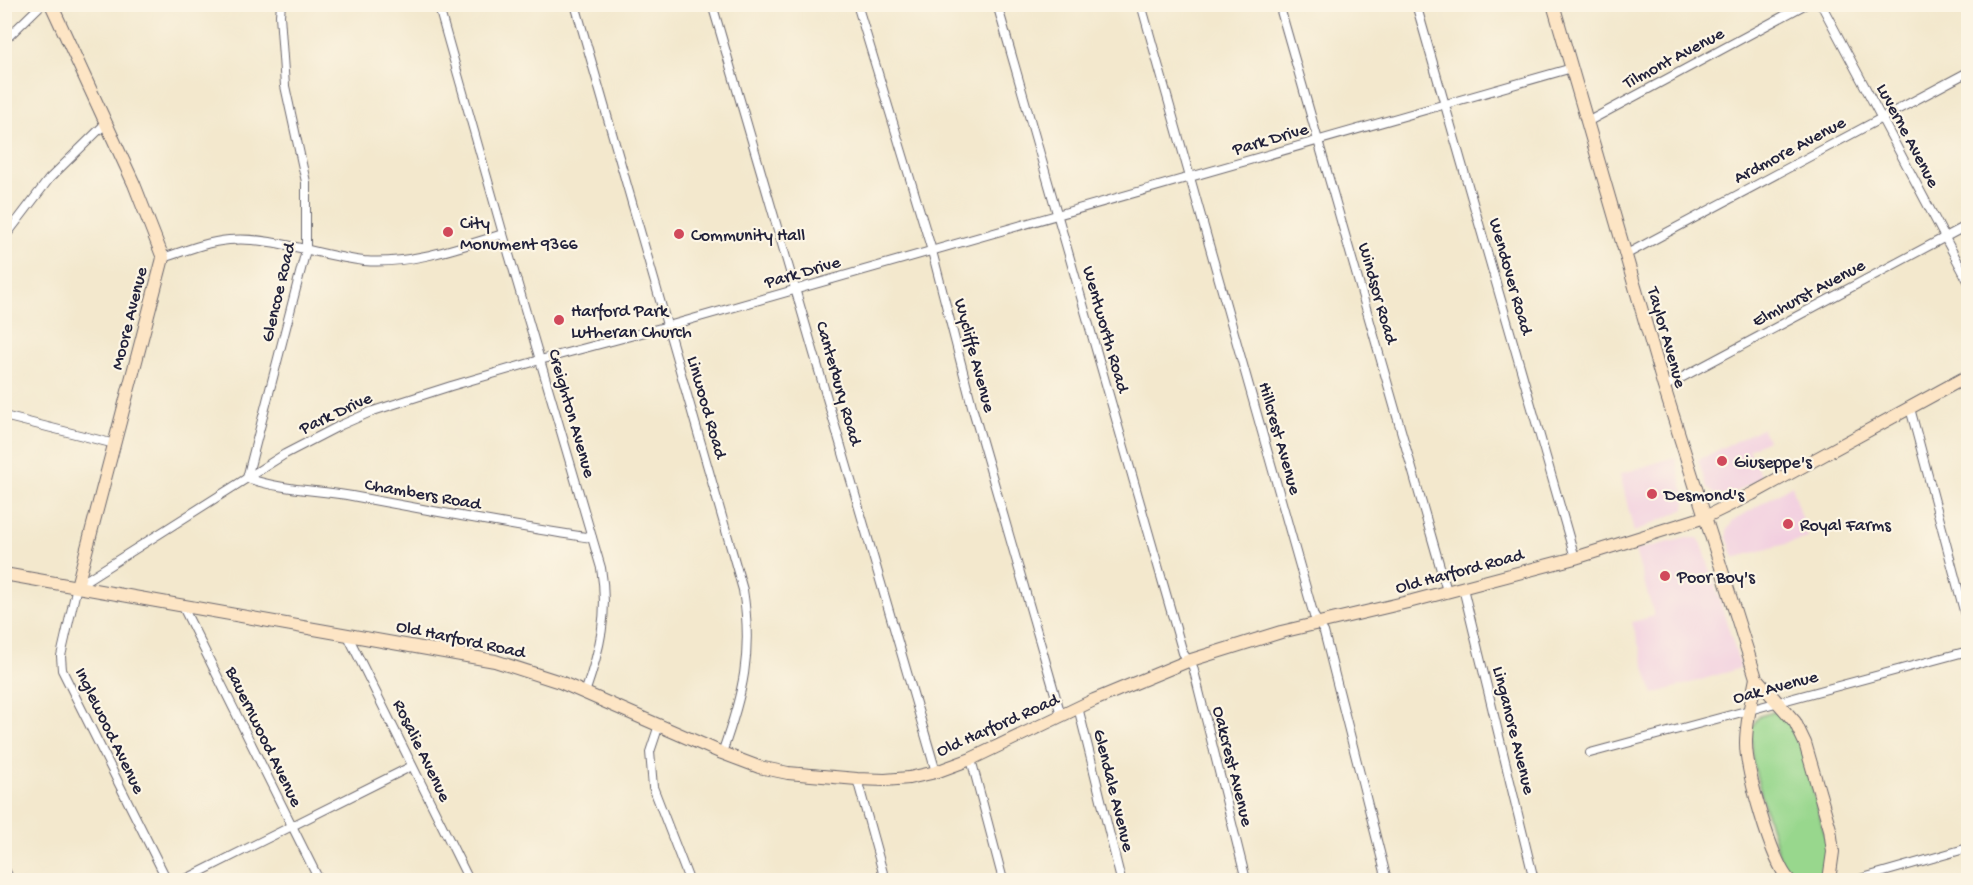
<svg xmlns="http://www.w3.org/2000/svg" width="1973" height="885" font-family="'Gochi Hand',sans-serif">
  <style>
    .built { fill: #f2cfe0 }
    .green { fill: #98d78d; stroke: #5d7c64; stroke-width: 1.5 }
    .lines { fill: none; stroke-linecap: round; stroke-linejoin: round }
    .street-casing { stroke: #6b676e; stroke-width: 10 }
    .secondary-casing { stroke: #6b676e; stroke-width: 14 }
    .street { stroke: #fff; stroke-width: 8 }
    .secondary { stroke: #fde5c5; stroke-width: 12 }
    .poi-dot { fill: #d1495b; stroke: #fcf5e5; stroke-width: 2 }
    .labels { text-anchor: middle; stroke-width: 4.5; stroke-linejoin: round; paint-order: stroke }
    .street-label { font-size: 18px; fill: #22223b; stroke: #fcf5e5 }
    .poi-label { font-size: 18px; fill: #22223b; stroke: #fcf5e5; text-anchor: start }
  </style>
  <rect width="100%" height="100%" fill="#fcf5e5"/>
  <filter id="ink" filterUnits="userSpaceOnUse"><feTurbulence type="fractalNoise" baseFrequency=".0167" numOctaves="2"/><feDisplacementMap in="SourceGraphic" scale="12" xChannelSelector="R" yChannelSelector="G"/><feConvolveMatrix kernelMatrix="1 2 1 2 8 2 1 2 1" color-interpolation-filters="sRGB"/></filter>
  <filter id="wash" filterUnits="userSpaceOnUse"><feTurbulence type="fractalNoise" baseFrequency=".008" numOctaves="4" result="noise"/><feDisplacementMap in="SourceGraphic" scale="24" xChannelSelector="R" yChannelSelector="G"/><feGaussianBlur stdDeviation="1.35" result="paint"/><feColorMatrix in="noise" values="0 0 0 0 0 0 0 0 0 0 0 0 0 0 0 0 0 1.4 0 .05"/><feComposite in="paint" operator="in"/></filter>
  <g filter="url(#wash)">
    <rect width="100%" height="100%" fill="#f3e8cd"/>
    <!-- built -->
    <g class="built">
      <polygon points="1762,428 1768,440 1749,449 1762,478 1727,496 1715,494 1707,488 1698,460"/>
      <polygon points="1675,457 1686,500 1685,509 1634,532 1620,474"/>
      <polygon points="1792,485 1808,538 1734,558 1727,537 1727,530 1733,521"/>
      <polygon points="1687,538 1698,538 1702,544 1741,668 1653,694 1632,622 1654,616 1635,550"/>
    </g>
    <!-- green -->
    <path class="green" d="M 1773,712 C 1789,715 1794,727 1800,741 L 1828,847 L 1825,877 L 1821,880 L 1796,880 L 1792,878 L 1782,865 L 1766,813 L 1753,763 L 1751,731 L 1756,720 L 1760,716 Z"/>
  </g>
  <g filter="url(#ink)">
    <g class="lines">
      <defs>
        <g id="street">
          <path d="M 281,4 L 280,15 L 285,86 L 306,182 L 306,250 L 247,478 C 281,490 317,490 352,496 C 432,511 512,526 592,538"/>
          <path d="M 438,4 L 503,234 L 601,568 C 609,613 600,650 585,693"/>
          <path d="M 575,4 L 743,590 C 753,653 743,694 722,753"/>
          <polyline points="712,4 936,772"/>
          <polyline points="857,4 932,251 973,410 1061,715"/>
          <polyline points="997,4 1183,653 1193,667 1246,880"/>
          <polyline points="1141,4 1314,616 1324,632 1387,880"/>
          <polyline points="1279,4 1447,591"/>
          <polyline points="1416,4 1575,558"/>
          <polyline points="1821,4 1968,281"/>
          <polyline points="4,41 42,4"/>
          <polyline points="1587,122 1806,4"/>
          <polyline points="4,238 49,179 106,123"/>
          <polyline points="1625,255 1968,72"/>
          <path d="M 163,258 C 184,251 206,242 229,240 C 272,236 320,256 364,261 C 411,265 459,247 503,234"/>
          <polyline points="1664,387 1968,225"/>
          <polyline points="1910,408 1968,626"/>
          <polyline points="4,416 115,444"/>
          <polyline points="1463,588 1534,880"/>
          <polyline points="182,605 319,880"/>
          <polyline points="347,634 469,880"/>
          <polyline points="1078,707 1121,880"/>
          <polyline points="659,725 650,752 653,787 689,880"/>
          <polyline points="1590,753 1968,651"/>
          <polyline points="971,759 1003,880"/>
          <polyline points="857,779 885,880"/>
          <polyline points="4,867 10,880"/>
          <polyline points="167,880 62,670 61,656 77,586 285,454 341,425 373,411 451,386 540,360 668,326 1572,68"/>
          <polyline points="184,880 412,766"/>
          <polyline points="1856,880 1968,848"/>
        </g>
        <g id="secondary">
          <polyline points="51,4 134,184 163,258 77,586"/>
          <polyline points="1553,4 1664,387 1756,678 1795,722 1805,743 1830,829 1833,852 1829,880"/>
          <polyline points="4,574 495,661 560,682 722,753 759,767 788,773 857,779 885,780 909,778 936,772 971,759 1094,700 1188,661 1281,632 1412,601 1575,558 1705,517 1752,494 1968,376"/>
          <path d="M 1756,678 C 1752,699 1746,721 1746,743 C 1746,770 1771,860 1789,880"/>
        </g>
      </defs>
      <!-- street casing -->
      <use href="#street" class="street-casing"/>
      <!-- secondary casing -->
      <use href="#secondary" class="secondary-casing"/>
      <!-- street -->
      <use href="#street" class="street"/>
      <!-- secondary -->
      <use href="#secondary" class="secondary"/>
    </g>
  </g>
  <!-- markers -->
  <g class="poi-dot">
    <circle cx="448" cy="232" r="6"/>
    <circle cx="679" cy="234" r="6"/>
    <circle cx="559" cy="320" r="6"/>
    <circle cx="1722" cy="461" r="6"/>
    <circle cx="1652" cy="494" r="6"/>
    <circle cx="1788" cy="524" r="6"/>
    <circle cx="1665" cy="576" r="6"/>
  </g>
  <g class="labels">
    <!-- street labels -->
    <g class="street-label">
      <text transform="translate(1673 57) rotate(-28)" y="6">Tilmont Avenue</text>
      <text transform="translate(1909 135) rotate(62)" y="6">Luverne Avenue</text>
      <text transform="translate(1270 138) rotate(-16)" y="6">Park Drive</text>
      <text transform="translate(1789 149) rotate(-28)" y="6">Ardmore Avenue</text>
      <text transform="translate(802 271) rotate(-16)" y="6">Park Drive</text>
      <text transform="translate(1512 276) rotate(74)" y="6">Wendover Road</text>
      <text transform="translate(277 292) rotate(-77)" y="6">Glencoe Road</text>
      <text transform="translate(1808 292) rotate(-28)" y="6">Elmhurst Avenue</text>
      <text transform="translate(1379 293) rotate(74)" y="6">Windsor Road</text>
      <text transform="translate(128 318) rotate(-76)" y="6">Moore Avenue</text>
      <text transform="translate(1107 329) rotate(74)" y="6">Wentworth Road</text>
      <text transform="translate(1668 337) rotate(74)" y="6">Taylor Avenue</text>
      <text transform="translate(976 355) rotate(75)" y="6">Wycliffe Avenue</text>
      <text transform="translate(840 383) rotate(74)" y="6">Canterbury Road</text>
      <text transform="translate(708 407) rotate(74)" y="6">Linwood Road</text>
      <text transform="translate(335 412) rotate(-25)" y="6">Park Drive</text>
      <text transform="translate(573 413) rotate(74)" y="6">Creighton Avenue</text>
      <text transform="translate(1281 438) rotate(74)" y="6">Hillcrest Avenue</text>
      <text transform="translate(423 493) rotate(10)" y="6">Chambers Road</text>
      <text transform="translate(1459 570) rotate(-15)" y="6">Old Harford Road</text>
      <text transform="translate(461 638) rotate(12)" y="6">Old Harford Road</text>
      <text transform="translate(1775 686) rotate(-15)" y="6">Oak Avenue</text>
      <text transform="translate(997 724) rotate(-24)" y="6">Old Harford Road</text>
      <text transform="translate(111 730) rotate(64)" y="6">Inglewood Avenue</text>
      <text transform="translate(1515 730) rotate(76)" y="6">Linganore Avenue</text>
      <text transform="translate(265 736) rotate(64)" y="6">Bauernwood Avenue</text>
      <text transform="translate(423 750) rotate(64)" y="6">Rosalie Avenue</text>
      <text transform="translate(1234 766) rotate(76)" y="6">Oakcrest Avenue</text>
      <text transform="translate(1115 790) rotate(76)" y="6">Glendale Avenue</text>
    </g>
    <!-- poi labels -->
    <g class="poi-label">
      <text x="460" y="228">City<tspan x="460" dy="21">Monument 9366</tspan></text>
      <text x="691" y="240">Community Hall</text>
      <text x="571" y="316">Harford Park<tspan x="571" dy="21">Lutheran Church</tspan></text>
      <text x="1734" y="467">Giuseppe's</text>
      <text x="1664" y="500">Desmond's</text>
      <text x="1800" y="530">Royal Farms</text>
      <text x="1677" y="582">Poor Boy's</text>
    </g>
  </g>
  <!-- margin -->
  <rect width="1973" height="885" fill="none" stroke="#fcf5e5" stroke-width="24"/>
</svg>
